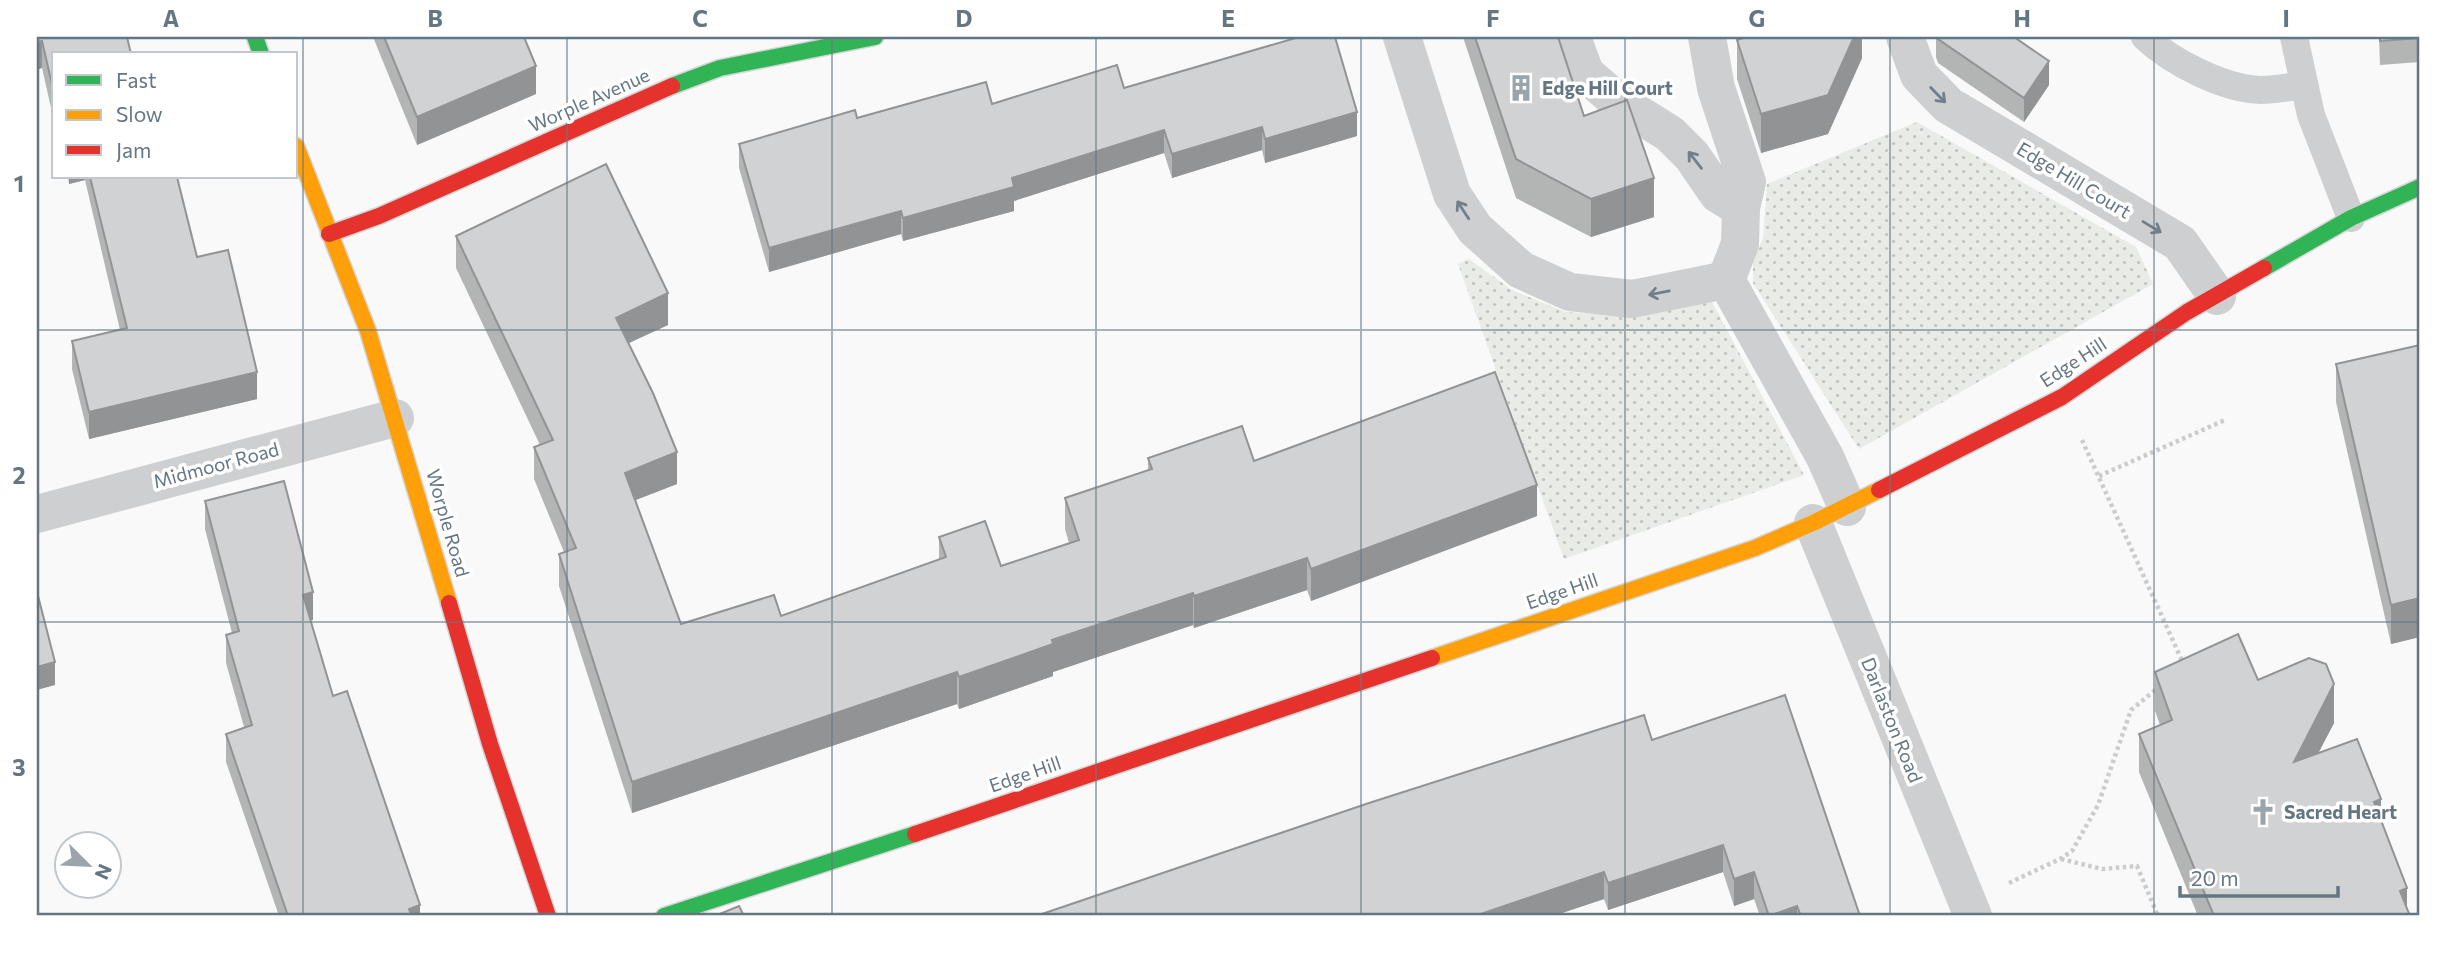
<svg xmlns="http://www.w3.org/2000/svg" width="2457" height="953" font-family="Commissioner,sans-serif">
  <style>
    .garden { fill: url(#garden-dots) }
    .lines { fill: none; stroke-linecap: round; stroke-linejoin: round }
    .fast-casing { stroke: #d5d6d7; stroke-width: 19 }
    .slow-casing { stroke: #d5d6d7; stroke-width: 19 }
    .jam-casing { stroke: #d5d6d7; stroke-width: 19 }
    .path { stroke: #cbcccd; stroke-width: 4.5; stroke-dasharray: 3.5 3.5; stroke-linecap: butt }
    .lane { stroke: #cecfd0; stroke-width: 28 }
    .street { stroke: #cecfd0; stroke-width: 38 }
    .fast { stroke: #30b455; stroke-width: 16 }
    .slow { stroke: #ff9f0a; stroke-width: 16 }
    .jam { stroke: #e5322d; stroke-width: 16 }
    .wall { fill: #b3b5b5 }
    .shaded-wall { fill: #929394 }
    .building { fill: #d0d2d3; stroke: #929394; stroke-width: 2 }
    .oneway { stroke: #707f8b }
    .grid { fill: none; stroke: #657683; stroke-width: 2; stroke-opacity: 0.55 }
    .labels { text-anchor: middle; stroke-width: 7; stroke-linejoin: round; paint-order: stroke }
    .poi-label { font-size: 19px; font-weight: bold; fill: #657683; stroke: #fff; text-anchor: start }
    .street-label { font-size: 19px; fill: #657683; stroke: #fff }
    .neatline { fill: none; stroke: #657683; stroke-width: 2.5 }
    .grid-label { font-size: 23px; text-anchor: middle; font-weight: bold; fill: #657683 }
  </style>
  <defs>
    <pattern id="garden-dots" width="8" height="8" patternUnits="userSpaceOnUse" patternTransform="scale(1.75)"><rect width="8" height="8" fill="#e8ebe6"/><path d="M2 2h.1M6 6h.1" fill="none" stroke="#c0c3c0" stroke-width="1.8" stroke-linecap="round"/></pattern>
  </defs>
  <rect width="100%" height="100%" fill="#f9f9f9"/>
  <!-- garden -->
  <g class="garden">
    <polygon points="1917,122 2136,247 2153,284 1859,449 1753,283 1753,262 1763,238 1767,184"/>
    <polygon points="1469,259 1512,290 1566,312 1636,316 1711,300 1804,475 1564,559 1458,264"/>
  </g>
  <g class="lines">
    <defs>
      <g id="fast">
        <polyline points="255,37 261,54"/>
        <polyline points="672,86 720,68 875,37"/>
        <polyline points="2264,268 2351,218 2420,187"/>
        <polyline points="664,916 915,834"/>
      </g>
      <g id="slow">
        <polyline points="296,146 368,331 449,603"/>
        <polyline points="1432,658 1755,548 1813,523 1879,490"/>
      </g>
      <g id="jam">
        <polyline points="329,234 379,216 672,86"/>
        <polyline points="1879,490 2062,397 2187,312 2264,268"/>
        <polyline points="449,603 490,744 548,916"/>
        <polyline points="915,834 1432,658"/>
      </g>
    </defs>
    <!-- fast casing -->
    <use href="#fast" class="fast-casing"/>
    <!-- slow casing -->
    <use href="#slow" class="slow-casing"/>
    <!-- jam casing -->
    <use href="#jam" class="jam-casing"/>
    <!-- path -->
    <g class="path">
      <polyline points="2082,440 2184,665"/>
      <polyline points="2099,476 2225,420"/>
      <polyline points="2061,859 2102,869 2137,866 2158,916"/>
      <polyline points="2009,883 2060,859 2072,851 2098,805 2131,710 2159,687"/>
    </g>
    <!-- lane -->
    <g class="lane">
      <path d="M 2145,37 C 2171,62 2224,89 2261,90 C 2275,90 2290,87 2304,85"/>
      <polyline points="2294,37 2311,115 2351,218"/>
    </g>
    <!-- street -->
    <g class="street">
      <polyline points="1402,37 1452,194 1475,229 1521,270 1570,292 1632,299 1726,280"/>
      <polyline points="1572,37 1585,73 1616,100 1670,134 1692,156 1718,194 1741,208"/>
      <polyline points="1707,37 1716,88 1747,182 1741,208 1740,244 1726,280 1825,457 1847,507"/>
      <polyline points="1905,37 1919,75 1948,105 2180,243 2217,296"/>
      <polyline points="37,514 395,418"/>
      <polyline points="1813,523 1973,916"/>
    </g>
    <!-- fast -->
    <use href="#fast" class="fast"/>
    <!-- slow -->
    <use href="#slow" class="slow"/>
    <!-- jam -->
    <use href="#jam" class="jam"/>
  </g>
  <!-- wall -->
  <g class="wall">
    <polygon points="37,37 54,54 54,121 42,68"/>
    <polygon points="373,37 524,37 536,94 417,145"/>
    <polygon points="1463,37 1558,37 1584,116 1654,217 1591,237 1516,198"/>
    <polygon points="1862,37 1862,58 1828,134 1761,153 1737,79 1737,40"/>
    <polygon points="1936,37 2014,37 2049,85 2024,122 1938,63 1936,57"/>
    <polygon points="2379,37 2420,37 2420,62 2380,65"/>
    <polygon points="1124,88 1357,136 1265,163 1262,150 1172,178 1164,153 1014,201 1014,211 903,241 901,234 769,272 739,168 739,144 857,118"/>
    <polygon points="68,177 177,177 197,257 257,399 89,439 72,369 72,341 120,330 85,180 69,184"/>
    <polygon points="456,236 668,325 628,343 677,484 636,500 681,624 781,616 939,559 939,537 1001,566 1069,543 1065,529 1065,498 1148,470 1148,458 1254,461 1537,516 1311,601 1307,590 1194,628 1193,625 1053,672 1053,676 959,709 957,704 632,813 559,586 559,554 564,552 534,479 534,447 540,445 456,268"/>
    <polygon points="2420,345 2420,637 2391,644 2336,402 2336,364"/>
    <polygon points="205,501 313,620 311,620 333,696 420,916 279,916 226,762 226,734 244,727 226,663 226,635 232,633 205,529"/>
    <polygon points="2155,672 2258,680 2334,723 2318,753 2381,821 2407,908 2410,916 2198,916 2139,772 2139,734 2160,725 2155,711"/>
    <polygon points="1652,740 1860,916 1760,916 1754,899 1734,906 1723,872 1608,910 1604,899 1553,916"/>
  </g>
  <!-- shaded-wall -->
  <g class="shaded-wall">
    <polygon points="1854,37 1862,37 1862,58 1828,134 1761,153 1761,114"/>
    <polygon points="42,41 42,68 37,70 37,42"/>
    <polygon points="2049,61 2049,85 2024,122 2024,98"/>
    <polygon points="536,66 536,94 417,145 417,117"/>
    <polygon points="1357,112 1357,136 1265,163 1265,139"/>
    <polygon points="1262,127 1262,150 1172,178 1172,154"/>
    <polygon points="1164,130 1164,153 1014,201 1014,211 903,241 903,218 1012,178"/>
    <polygon points="69,177 85,177 85,180 69,184"/>
    <polygon points="1654,178 1654,217 1591,237 1591,199"/>
    <polygon points="901,211 901,234 769,272 769,248"/>
    <polygon points="668,293 668,325 616,349 616,318"/>
    <polygon points="257,372 257,399 89,439 89,412"/>
    <polygon points="677,452 677,484 625,504 625,473"/>
    <polygon points="1537,485 1537,516 1311,601 1311,569"/>
    <polygon points="1307,558 1307,590 1194,628 1194,596"/>
    <polygon points="313,592 313,620 303,622 303,595"/>
    <polygon points="1193,593 1193,625 1053,672 1053,676 959,709 959,677 1052,640"/>
    <polygon points="2420,598 2420,637 2391,644 2391,605"/>
    <polygon points="55,662 55,685 37,690 37,667"/>
    <polygon points="957,672 957,704 632,813 632,782"/>
    <polygon points="2334,684 2334,723 2294,800 2294,762"/>
    <polygon points="2381,799 2381,837 2374,802"/>
    <polygon points="1723,845 1723,872 1608,910 1608,883"/>
    <polygon points="1604,872 1604,899 1553,916 1475,916"/>
    <polygon points="1754,872 1754,899 1734,906 1734,879"/>
    <polygon points="2407,888 2407,916 2400,891"/>
    <polygon points="420,905 420,916 409,916 409,909"/>
    <polygon points="1797,906 1797,916 1769,916"/>
  </g>
  <!-- building -->
  <g class="building">
    <polygon points="37,37 127,37 131,54 54,54 54,93 42,41 37,42"/>
    <polygon points="384,37 524,37 536,66 417,117"/>
    <polygon points="1299,37 1335,37 1357,112 1265,139 1262,127 1172,154 1164,130 1012,178 1014,187 903,218 901,211 769,248 739,144 855,110 857,118 986,82 992,104 1117,65 1124,88"/>
    <polygon points="1475,37 1558,37 1584,116 1627,100 1654,178 1591,199 1516,159"/>
    <polygon points="1746,37 1854,37 1828,95 1761,114 1737,40"/>
    <polygon points="1937,37 2014,37 2049,61 2024,98 1938,39"/>
    <polygon points="2380,37 2420,37 2420,38 2380,41"/>
    <polygon points="606,164 668,293 616,318 653,393 677,452 625,473 681,624 774,595 781,616 946,557 939,537 985,521 1001,566 1079,540 1065,498 1152,469 1148,458 1242,426 1254,461 1495,372 1537,485 1311,569 1307,558 1194,596 1193,593 1052,640 1053,644 959,677 957,672 632,782 559,554 576,548 534,447 553,440 456,236"/>
    <polygon points="90,177 177,177 197,257 228,250 257,372 89,412 72,341 127,328"/>
    <polygon points="2420,345 2420,598 2391,605 2336,364"/>
    <polygon points="284,481 313,592 303,595 333,696 347,691 420,905 409,909 412,916 288,916 226,734 252,725 226,635 239,631 205,501"/>
    <polygon points="37,592 55,662 37,667"/>
    <polygon points="2238,634 2258,680 2309,658 2326,664 2334,684 2294,762 2357,739 2381,799 2374,802 2407,888 2400,891 2410,916 2214,916 2139,734 2172,720 2155,672"/>
    <polygon points="1785,695 1860,916 1801,916 1797,906 1769,916 1754,872 1734,879 1723,845 1608,883 1604,872 1475,916 1036,916 1369,803 1644,715 1652,740"/>
    <polygon points="739,906 744,916 715,916"/>
  </g>
  <!-- one-way arrows -->
  <defs><path id="oneway-shaft" d="M-6 0H5M1.5-3L5.5 0L1.5 3" fill="none" stroke-width="1.6" stroke-linecap="round" stroke-linejoin="round" transform="scale(1.75)"/></defs>
  <g class="oneway">
    <use href="#oneway-shaft" transform="translate(1938 95) rotate(46)"/>
    <use href="#oneway-shaft" transform="translate(1695 160) rotate(-128)"/>
    <use href="#oneway-shaft" transform="translate(1463 210) rotate(-123)"/>
    <use href="#oneway-shaft" transform="translate(2152 227) rotate(31)"/>
    <use href="#oneway-shaft" transform="translate(1659 293) rotate(169)"/>
  </g>
  <!-- grid -->
  <path class="grid" d="M 303,37 L 303,916M 567,37 L 567,916M 832,37 L 832,916M 1096,37 L 1096,916M 1361,37 L 1361,916M 1625,37 L 1625,916M 1890,37 L 1890,916M 2154,37 L 2154,916M 37,330 L 2420,330M 37,622 L 2420,622"/>
  <!-- icons -->
  <defs>
    <symbol id="building-bare" viewBox="-9 -9 18 18"><path d="M-4-6H4V6H1V3H-1V6H-4ZM-2.5-4.3h1.7v1.8h-1.7ZM.8-4.3h1.7v1.8H.8ZM-2.5-1h1.7V.8h-1.7ZM.8-1h1.7V.8H.8Z" fill="#99a4ac" stroke="#fff" stroke-width="2.5" paint-order="stroke"/></symbol>
    <symbol id="church-bare" viewBox="-9 -9 18 18"><path d="M-1.2-6h2.4v3.5h3.3v2.4h-3.3V6h-2.4V-.1h-3.3v-2.4h3.3Z" fill="#99a4ac" stroke="#fff" stroke-width="2.5" paint-order="stroke"/></symbol>
  </defs>
  <g fill-rule="evenodd">
    <use href="#building-bare" x="1502" y="69" width="38" height="38"/>
    <use href="#church-bare" x="2244" y="793" width="38" height="38"/>
  </g>
  <g class="labels">
    <!-- poi labels -->
    <g class="poi-label">
      <text x="1542" y="95">Edge Hill Court</text>
      <text x="2284" y="819">Sacred Heart</text>
    </g>
    <!-- street labels -->
    <g class="street-label">
      <text transform="translate(589 100) rotate(-24)" y="7">Worple Avenue</text>
      <text transform="translate(2074 180) rotate(31)" y="7">Edge Hill Court</text>
      <text transform="translate(2073 362) rotate(-33)" y="7">Edge Hill</text>
      <text transform="translate(216 465) rotate(-15)" y="7">Midmoor Road</text>
      <text transform="translate(448 523) rotate(74)" y="7">Worple Road</text>
      <text transform="translate(1562 591) rotate(-19)" y="7">Edge Hill</text>
      <text transform="translate(1892 720) rotate(68)" y="7">Darlaston Road</text>
      <text transform="translate(1025 774) rotate(-19)" y="7">Edge Hill</text>
    </g>
  </g>
  <!-- border -->
  <rect width="2457" height="953" fill="none" stroke="#ffffff" stroke-width="77"/>
  <!-- legend -->
  <rect x="52" y="52" width="245" height="126" fill="#ffffff" stroke="#c1c8cd" stroke-width="2"/>
  <rect x="66" y="75" width="35" height="10" fill="#30b455" stroke="#c1c8cd" stroke-width="2"/>
  <text x="116" y="88" font-size="21" fill="#657683">Fast</text>
  <rect x="66" y="110" width="35" height="10" fill="#ff9f0a" stroke="#c1c8cd" stroke-width="2"/>
  <text x="116" y="122" font-size="21" fill="#657683">Slow</text>
  <rect x="66" y="145" width="35" height="10" fill="#e5322d" stroke="#c1c8cd" stroke-width="2"/>
  <text x="116" y="158" font-size="21" fill="#657683">Jam</text>
  <!-- north arrow -->
  <g transform="translate(88 865) rotate(114)"><circle r="33" fill="#ffffff" stroke="#c1c8cd" stroke-width="2"/>
  <path d="M0-5L12 26L0 18L-12 26Z" fill="#99a4ac"/>
  <text y="-10" font-size="19" font-weight="bold" text-anchor="middle" fill="#657683">N</text>
  </g>
  <!-- scale -->
  <path d="M2180 886v10h158v-10" fill="none" stroke="#657683" stroke-width="3.5"/>
  <text x="2191" y="886" font-size="21" fill="#657683" stroke="#ffffff" stroke-width="5" paint-order="stroke">20 m</text>
  <rect x="38" y="38" width="2380" height="876" class="neatline"/>
  <g class="grid-label">
    <text x="171" y="27">A</text>
    <text x="435" y="27">B</text>
    <text x="700" y="27">C</text>
    <text x="964" y="27">D</text>
    <text x="1228" y="27">E</text>
    <text x="1493" y="27">F</text>
    <text x="1757" y="27">G</text>
    <text x="2022" y="27">H</text>
    <text x="2286" y="27">I</text>
    <text x="19" y="192">1</text>
    <text x="19" y="484">2</text>
    <text x="19" y="776">3</text>
  </g>
</svg>
